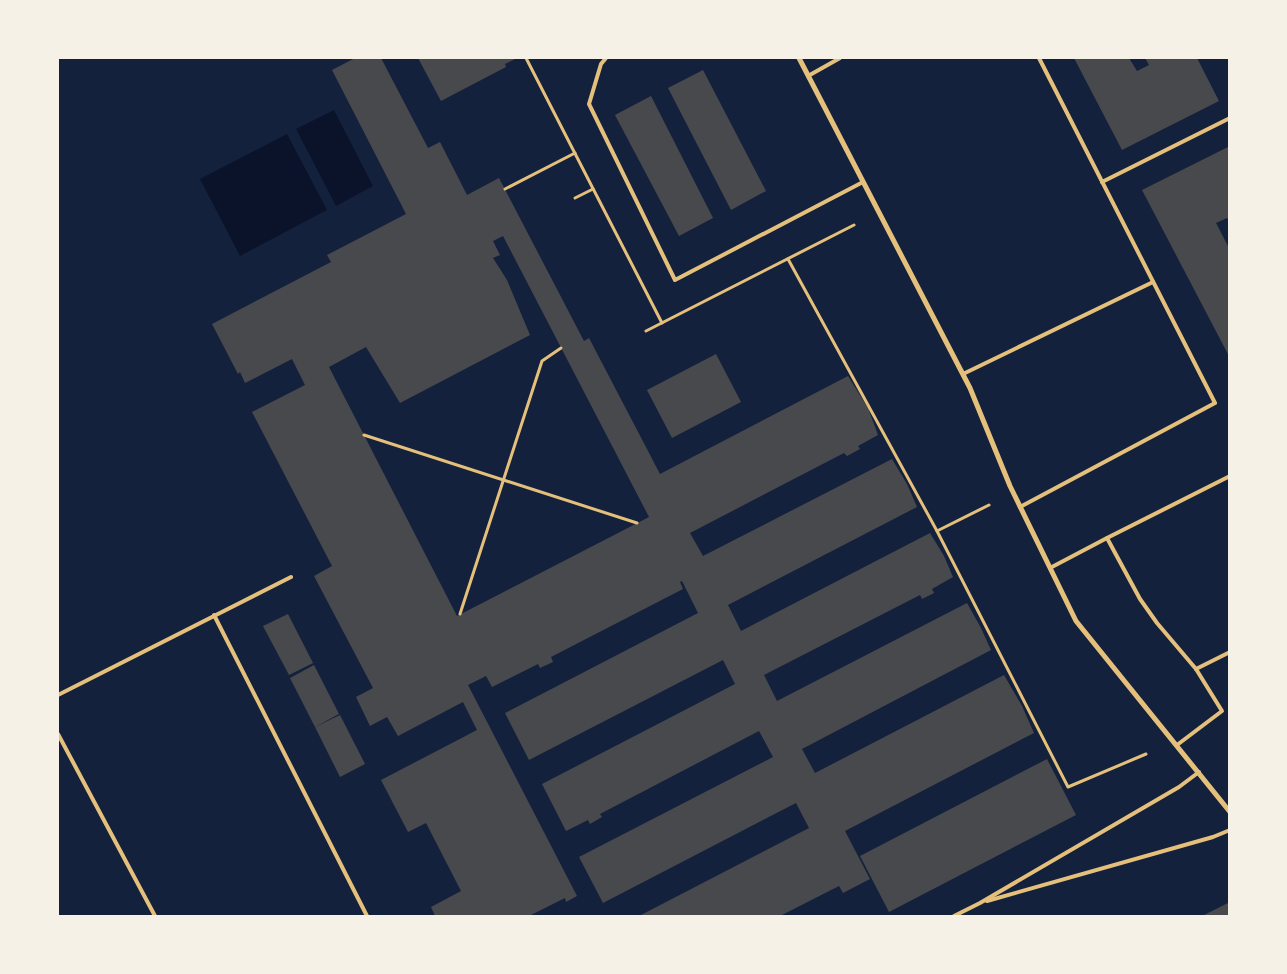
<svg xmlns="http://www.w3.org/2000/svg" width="1287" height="974" font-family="'Source Sans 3',sans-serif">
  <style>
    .water { fill: #0b132b }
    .building { fill: #48494c; fill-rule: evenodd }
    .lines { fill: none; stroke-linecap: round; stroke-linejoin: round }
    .path { stroke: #e5c07b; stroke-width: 3 }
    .service { stroke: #e5c07b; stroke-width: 4 }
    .minor { stroke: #e5c07b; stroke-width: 5 }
  </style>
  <rect width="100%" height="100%" fill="#14213d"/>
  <!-- water -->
  <g class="water">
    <polygon points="334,110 373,186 336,206 296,129"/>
    <polygon points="287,134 327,210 240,256 200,179"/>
  </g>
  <!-- building -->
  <g class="building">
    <path d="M 355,58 L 381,58 L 428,148 L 440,142 L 467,195 L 499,178 L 584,341 L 589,338 L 660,474 L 848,376 L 868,408 L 878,435 L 858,446 L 860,449 L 847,456 L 844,453 L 690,533 L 703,556 L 892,459 L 907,484 L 917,507 L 728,605 L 741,631 L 930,533 L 944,556 L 953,577 L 932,589 L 934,593 L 922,599 L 920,595 L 764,675 L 777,701 L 967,603 L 981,628 L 991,650 L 802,749 L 815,773 L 1004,675 L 1022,706 L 1034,733 L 845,831 L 870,879 L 843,893 L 839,886 L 780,916 L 639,916 L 809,828 L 796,803 L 603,903 L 579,857 L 773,757 L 759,731 L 600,814 L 602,817 L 590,824 L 588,820 L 566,831 L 542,784 L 735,684 L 723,660 L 529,760 L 505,713 L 698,613 L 682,581 L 680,582 L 683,589 L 551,657 L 553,662 L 540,668 L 538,664 L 492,687 L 486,676 L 468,685 L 577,896 L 566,902 L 565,898 L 529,916 L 435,916 L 431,907 L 461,891 L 426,823 L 408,832 L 381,780 L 477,730 L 463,702 L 398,736 L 387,717 L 370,726 L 356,697 L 373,688 L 314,576 L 332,566 L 252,412 L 305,385 L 292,359 L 245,383 L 240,372 L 238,374 L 212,324 L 331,262 L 327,255 L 406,214 L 332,70 ZM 503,236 L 649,517 L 457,616 L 329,367 L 366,347 L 400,403 L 530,335 L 507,280 L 493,258 L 500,255 L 493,241 Z"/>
    <polygon points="418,58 517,58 505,64 506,67 441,101"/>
    <polygon points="1074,58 1129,58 1137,71 1149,65 1145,58 1197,58 1219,101 1122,150"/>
    <polygon points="703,70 766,191 731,210 668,88"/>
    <polygon points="651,96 713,218 679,236 615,115"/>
    <polygon points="1230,146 1230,223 1227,218 1216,223 1230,250 1230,358 1142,190"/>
    <polygon points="716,354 741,402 672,438 647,390"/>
    <polygon points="288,614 313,663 289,675 263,626"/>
    <polygon points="314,665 339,714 315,727 290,678"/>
    <polygon points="340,715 365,764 340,777 315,727"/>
    <polygon points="1047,759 1076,815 889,912 860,856"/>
    <polygon points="1228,903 1230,916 1202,916"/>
  </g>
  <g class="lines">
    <!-- path -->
    <g class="path">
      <polyline points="526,58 662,323"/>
      <polyline points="505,189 575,153"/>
      <polyline points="575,198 593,189"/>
      <polyline points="788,259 937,531 1068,787 1146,754"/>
      <polyline points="646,331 854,225"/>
      <polyline points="364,435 637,523"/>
      <polyline points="937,531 989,505"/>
      <polyline points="460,614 542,361 561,348"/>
    </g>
    <!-- service -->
    <g class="service">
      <polyline points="606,58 601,64 589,104 675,280 863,182"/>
      <polyline points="808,76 840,58"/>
      <polyline points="1102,182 1230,118"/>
      <polyline points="963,374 1153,282"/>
      <polyline points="1020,507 1215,403 1039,58"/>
      <polyline points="1107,538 1140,599 1157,623 1196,669 1222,711 1177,745"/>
      <polyline points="1050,568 1107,538 1230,476"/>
      <polyline points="214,615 367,916"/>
      <polyline points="1196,669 1230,652"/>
      <polyline points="58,695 291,577"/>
      <polyline points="58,734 155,916"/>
      <polyline points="987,901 1213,837 1230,830"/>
      <polyline points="954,916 980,903 1179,787 1199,772"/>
    </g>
    <!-- minor -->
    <polyline class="minor" points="799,58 970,388 1010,486 1076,621 1230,812"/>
  </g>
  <!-- border -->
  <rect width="1287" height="974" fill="none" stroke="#f6f1e7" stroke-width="118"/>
</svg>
